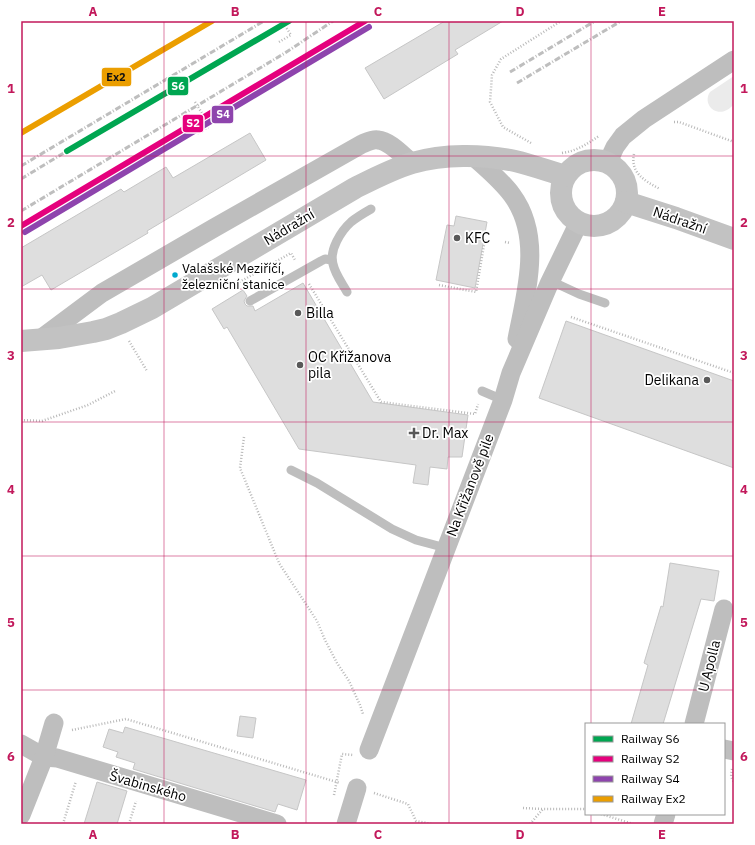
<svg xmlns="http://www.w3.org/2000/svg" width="755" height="845" font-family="'IBM Plex Sans',sans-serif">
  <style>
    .green { fill: #ebebeb }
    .building { fill: #dedede; stroke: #c6c6c6 }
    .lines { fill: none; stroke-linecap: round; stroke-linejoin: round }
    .path { stroke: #b9b9b9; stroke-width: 2.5; stroke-dasharray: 1 2; stroke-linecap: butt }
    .lane { stroke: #bebebe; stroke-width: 9 }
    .street { stroke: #bebebe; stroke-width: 19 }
    .secondary { stroke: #c2c2c2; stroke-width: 22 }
    .rail { stroke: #bebebe; stroke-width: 3; stroke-dasharray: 6 2 1 2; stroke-linecap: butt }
    .rail-1-casing { stroke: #fff; stroke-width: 9 }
    .rail-2-casing { stroke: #fff; stroke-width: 9 }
    .rail-3-casing { stroke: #fff; stroke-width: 9 }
    .rail-4-casing { stroke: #fff; stroke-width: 9 }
    .rail-1 { stroke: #00a651; stroke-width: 6 }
    .rail-2 { stroke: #e5007d; stroke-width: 6 }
    .rail-3 { stroke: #8e44ad; stroke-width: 6 }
    .rail-4 { stroke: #eb9e00; stroke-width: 6 }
    .grid { fill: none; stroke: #c2185b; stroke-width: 1; stroke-opacity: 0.55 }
    .poi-dot { fill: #595959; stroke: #fff; stroke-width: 1.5 }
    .bus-dot { fill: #00a9ce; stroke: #fff; stroke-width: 1.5 }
    .labels { text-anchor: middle; stroke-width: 3.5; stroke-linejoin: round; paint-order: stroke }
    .bus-label { font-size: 13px; fill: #000; stroke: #fff; text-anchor: start }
    .street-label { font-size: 14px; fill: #000; stroke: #fff }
    .poi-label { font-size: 14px; fill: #000; stroke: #fff; text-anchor: start }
    .line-badge { stroke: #fff; stroke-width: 1.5 }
    .badge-label { font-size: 11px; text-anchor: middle; font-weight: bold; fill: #fff }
    .pale-badge-label { font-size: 11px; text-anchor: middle; font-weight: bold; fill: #111 }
    .neatline { fill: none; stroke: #c2185b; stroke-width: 1.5 }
    .grid-label { font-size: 13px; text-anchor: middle; font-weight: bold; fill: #c2185b }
  </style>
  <rect width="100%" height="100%" fill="#fff"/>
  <!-- green -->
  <path class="green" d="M 734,76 L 734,104 C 719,122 701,105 710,92 Z"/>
  <!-- building -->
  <g class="building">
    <polygon points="445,21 503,21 455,50 458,54 384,99 365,68"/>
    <polygon points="250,133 266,160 147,231 148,233 51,290 42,275 21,287 21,248 121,189 124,192 166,167 173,178"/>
    <polygon points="456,216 487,222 475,288 436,280 447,225 454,226"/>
    <polygon points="303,283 373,402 468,415 462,457 448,457 447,469 430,467 428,485 413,483 416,465 299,449 227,327 224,329 212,309 243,290 247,296 244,301 245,304 247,306 253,306 255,311"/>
    <polygon points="566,321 734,381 734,468 539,398"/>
    <polygon points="670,563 719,571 714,601 701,599 663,724 631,724 648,665 644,663 661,606 663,607"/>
    <polygon points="240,716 256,718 253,738 237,736"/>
    <polygon points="125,727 306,780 297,810 278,804 275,812 133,769 135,763 116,757 118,752 103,747 109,729 123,733"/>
    <polygon points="97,782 127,791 117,824 84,824"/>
  </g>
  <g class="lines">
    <!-- path -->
    <g class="path">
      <polyline points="279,42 291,35 282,21"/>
      <polyline points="195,102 210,126 196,134"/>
      <polyline points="674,122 679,122 734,142"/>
      <polyline points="531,143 503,127 490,102 492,75 501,59 561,21"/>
      <path d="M 562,153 C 577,151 587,144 599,136"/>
      <path d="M 634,154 C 630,173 645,181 660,189"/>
      <polyline points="505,242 510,243"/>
      <polyline points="235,282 236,284 291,253 295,260"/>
      <polyline points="309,284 381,402 475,414 478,404"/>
      <polyline points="439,285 476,292 485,239"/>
      <polyline points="571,317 734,373"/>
      <polyline points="129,341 147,371"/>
      <polyline points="21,420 42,421 88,405 115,391"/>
      <polyline points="244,437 240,468 279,563 317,621 325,640 337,663 349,681 360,705 363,714"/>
      <polyline points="72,730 126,719 340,783"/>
      <polyline points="732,769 731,777 734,782"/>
      <polyline points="374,793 408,804 416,821 432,824"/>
      <polyline points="334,795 342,754 353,755"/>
      <polyline points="523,808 542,809"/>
      <polyline points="601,814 633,824"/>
      <polyline points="63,824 76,781"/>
      <polyline points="129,824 136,801"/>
      <polyline points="530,824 543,809 586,809"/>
    </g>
    <!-- lane -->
    <g class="lane">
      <polyline points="551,281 579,294 605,303"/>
      <path d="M 347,292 C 342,283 335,274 333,264 C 329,250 341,231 351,222 C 357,217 364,213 371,209"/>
      <polyline points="250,301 321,261 325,259 332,260"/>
      <polyline points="482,391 503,400"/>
      <polyline points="291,470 317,483 392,529 416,540 446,548"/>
    </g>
    <!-- street -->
    <g class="street">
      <path d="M 473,156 C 486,168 501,180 512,195 C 543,237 526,292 517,339"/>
      <polyline points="608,162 615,147 623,136 644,119 734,60"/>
      <path d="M 39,340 L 102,293 L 214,228 L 362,144 C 367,142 373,139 378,140 C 390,141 403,156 412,163"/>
      <polyline points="694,724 724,609"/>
      <polyline points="21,744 44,757 57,758 277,824"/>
      <polyline points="724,749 734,751"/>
      <polyline points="369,750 503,400 511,373 549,284 579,222"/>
      <polyline points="21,815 44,757 54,723"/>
      <polyline points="346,824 357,788"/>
      <polyline points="663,824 666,814"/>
    </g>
    <!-- secondary -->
    <g class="secondary">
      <circle cx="594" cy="193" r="33"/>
      <polyline points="626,202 676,218 734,239"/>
      <path d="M 21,341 L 59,338 L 93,332 L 106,329 L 121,323 L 152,308 L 355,188 C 373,179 392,169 412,163 C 444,154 482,154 515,161 C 532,165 548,171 565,176"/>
    </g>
    <!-- rail -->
    <g class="rail">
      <polyline points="510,72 595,21"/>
      <polyline points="517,83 621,21"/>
      <polyline points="21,166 264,21"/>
      <polyline points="21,179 67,151"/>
      <polyline points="21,211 285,53 333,21"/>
    </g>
    <defs>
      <polyline id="rail-1" points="67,151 289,21"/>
      <polyline id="rail-2" points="21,226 365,21"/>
      <polyline id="rail-3" points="25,232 369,27"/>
      <polyline id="rail-4" points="21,133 212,21"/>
    </defs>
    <!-- rail-1 casing -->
    <use href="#rail-1" class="rail-1-casing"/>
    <!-- rail-2 casing -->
    <use href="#rail-2" class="rail-2-casing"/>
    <!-- rail-3 casing -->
    <use href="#rail-3" class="rail-3-casing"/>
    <!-- rail-4 casing -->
    <use href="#rail-4" class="rail-4-casing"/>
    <!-- rail-1 -->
    <use href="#rail-1" class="rail-1"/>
    <!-- rail-2 -->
    <use href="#rail-2" class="rail-2"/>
    <!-- rail-3 -->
    <use href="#rail-3" class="rail-3"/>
    <!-- rail-4 -->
    <use href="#rail-4" class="rail-4"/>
  </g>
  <!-- grid -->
  <path class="grid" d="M 164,21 L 164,824M 306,21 L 306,824M 449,21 L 449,824M 591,21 L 591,724M 21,156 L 734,156M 21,289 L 734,289M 21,422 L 734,422M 21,556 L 734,556M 21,690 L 734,690M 591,814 L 591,824"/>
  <!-- markers -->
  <g class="poi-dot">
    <circle cx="457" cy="238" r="4"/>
    <circle cx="298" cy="313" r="4"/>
    <circle cx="300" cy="365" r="4"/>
    <circle cx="707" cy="380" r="4"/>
    <path d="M412 427h4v4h4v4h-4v4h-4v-4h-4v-4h4z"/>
  </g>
  <circle class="bus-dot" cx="175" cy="275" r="3.5"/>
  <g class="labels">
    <!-- bus labels -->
    <g class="bus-label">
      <text x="182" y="273">Valašské Meziříčí,<tspan x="182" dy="16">železniční stanice</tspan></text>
    </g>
    <!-- street labels -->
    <g class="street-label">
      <text transform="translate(680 220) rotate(19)" y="5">Nádražní</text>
      <text transform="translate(289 227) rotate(-31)" y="5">Nádražní</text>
      <text transform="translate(470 485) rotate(-69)" y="5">Na Křižanově pile</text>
      <text transform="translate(709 666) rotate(-76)" y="5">U Apolla</text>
      <text transform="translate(148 786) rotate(16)" y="5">Švabinského</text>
    </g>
    <!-- poi labels -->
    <g class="poi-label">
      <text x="465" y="243">KFC</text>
      <text x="306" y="318">Billa</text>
      <text x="308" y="362">OC Křižanova<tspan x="308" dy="16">pila</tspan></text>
      <text x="699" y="385" text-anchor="end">Delikana</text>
      <text x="422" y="438">Dr. Max</text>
    </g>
  </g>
  <g class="line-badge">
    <rect x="101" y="67" width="31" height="20" rx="4" fill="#eb9e00"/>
    <rect x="167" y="76" width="22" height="20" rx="4" fill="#00a651"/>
    <rect x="211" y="105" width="23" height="19" rx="4" fill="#8e44ad"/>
    <rect x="182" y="114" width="22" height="19" rx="4" fill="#e5007d"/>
  </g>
  <g class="badge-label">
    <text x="178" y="90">S6</text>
    <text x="223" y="118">S4</text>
    <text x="193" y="127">S2</text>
  </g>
  <g class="pale-badge-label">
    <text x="116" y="81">Ex2</text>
  </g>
  <!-- border -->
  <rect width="755" height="845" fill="none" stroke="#ffffff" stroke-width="44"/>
  <!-- legend -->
  <rect x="585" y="723" width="140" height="92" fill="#ffffff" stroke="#999999"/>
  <rect x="593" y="736" width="20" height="6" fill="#00a651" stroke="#999999"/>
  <text x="621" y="743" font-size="12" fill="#000000">Railway S6</text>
  <rect x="593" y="756" width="20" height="6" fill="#e5007d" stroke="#999999"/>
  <text x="621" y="763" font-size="12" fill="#000000">Railway S2</text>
  <rect x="593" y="776" width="20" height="6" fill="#8e44ad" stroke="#999999"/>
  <text x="621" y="783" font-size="12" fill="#000000">Railway S4</text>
  <rect x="593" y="796" width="20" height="6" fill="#eb9e00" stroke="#999999"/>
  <text x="621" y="803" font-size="12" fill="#000000">Railway Ex2</text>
  <rect x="22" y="22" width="711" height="801" class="neatline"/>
  <g class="grid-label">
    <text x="93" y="16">A</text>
    <text x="235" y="16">B</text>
    <text x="378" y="16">C</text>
    <text x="520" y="16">D</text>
    <text x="662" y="16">E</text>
    <text x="11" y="93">1</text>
    <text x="744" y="93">1</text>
    <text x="11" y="227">2</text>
    <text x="744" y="227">2</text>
    <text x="11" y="360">3</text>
    <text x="744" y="360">3</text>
    <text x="11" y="494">4</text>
    <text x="744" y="494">4</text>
    <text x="11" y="627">5</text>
    <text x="744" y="627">5</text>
    <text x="11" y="761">6</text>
    <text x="744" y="761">6</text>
    <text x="93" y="839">A</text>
    <text x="235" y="839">B</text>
    <text x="378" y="839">C</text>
    <text x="520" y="839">D</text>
    <text x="662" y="839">E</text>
  </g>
</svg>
